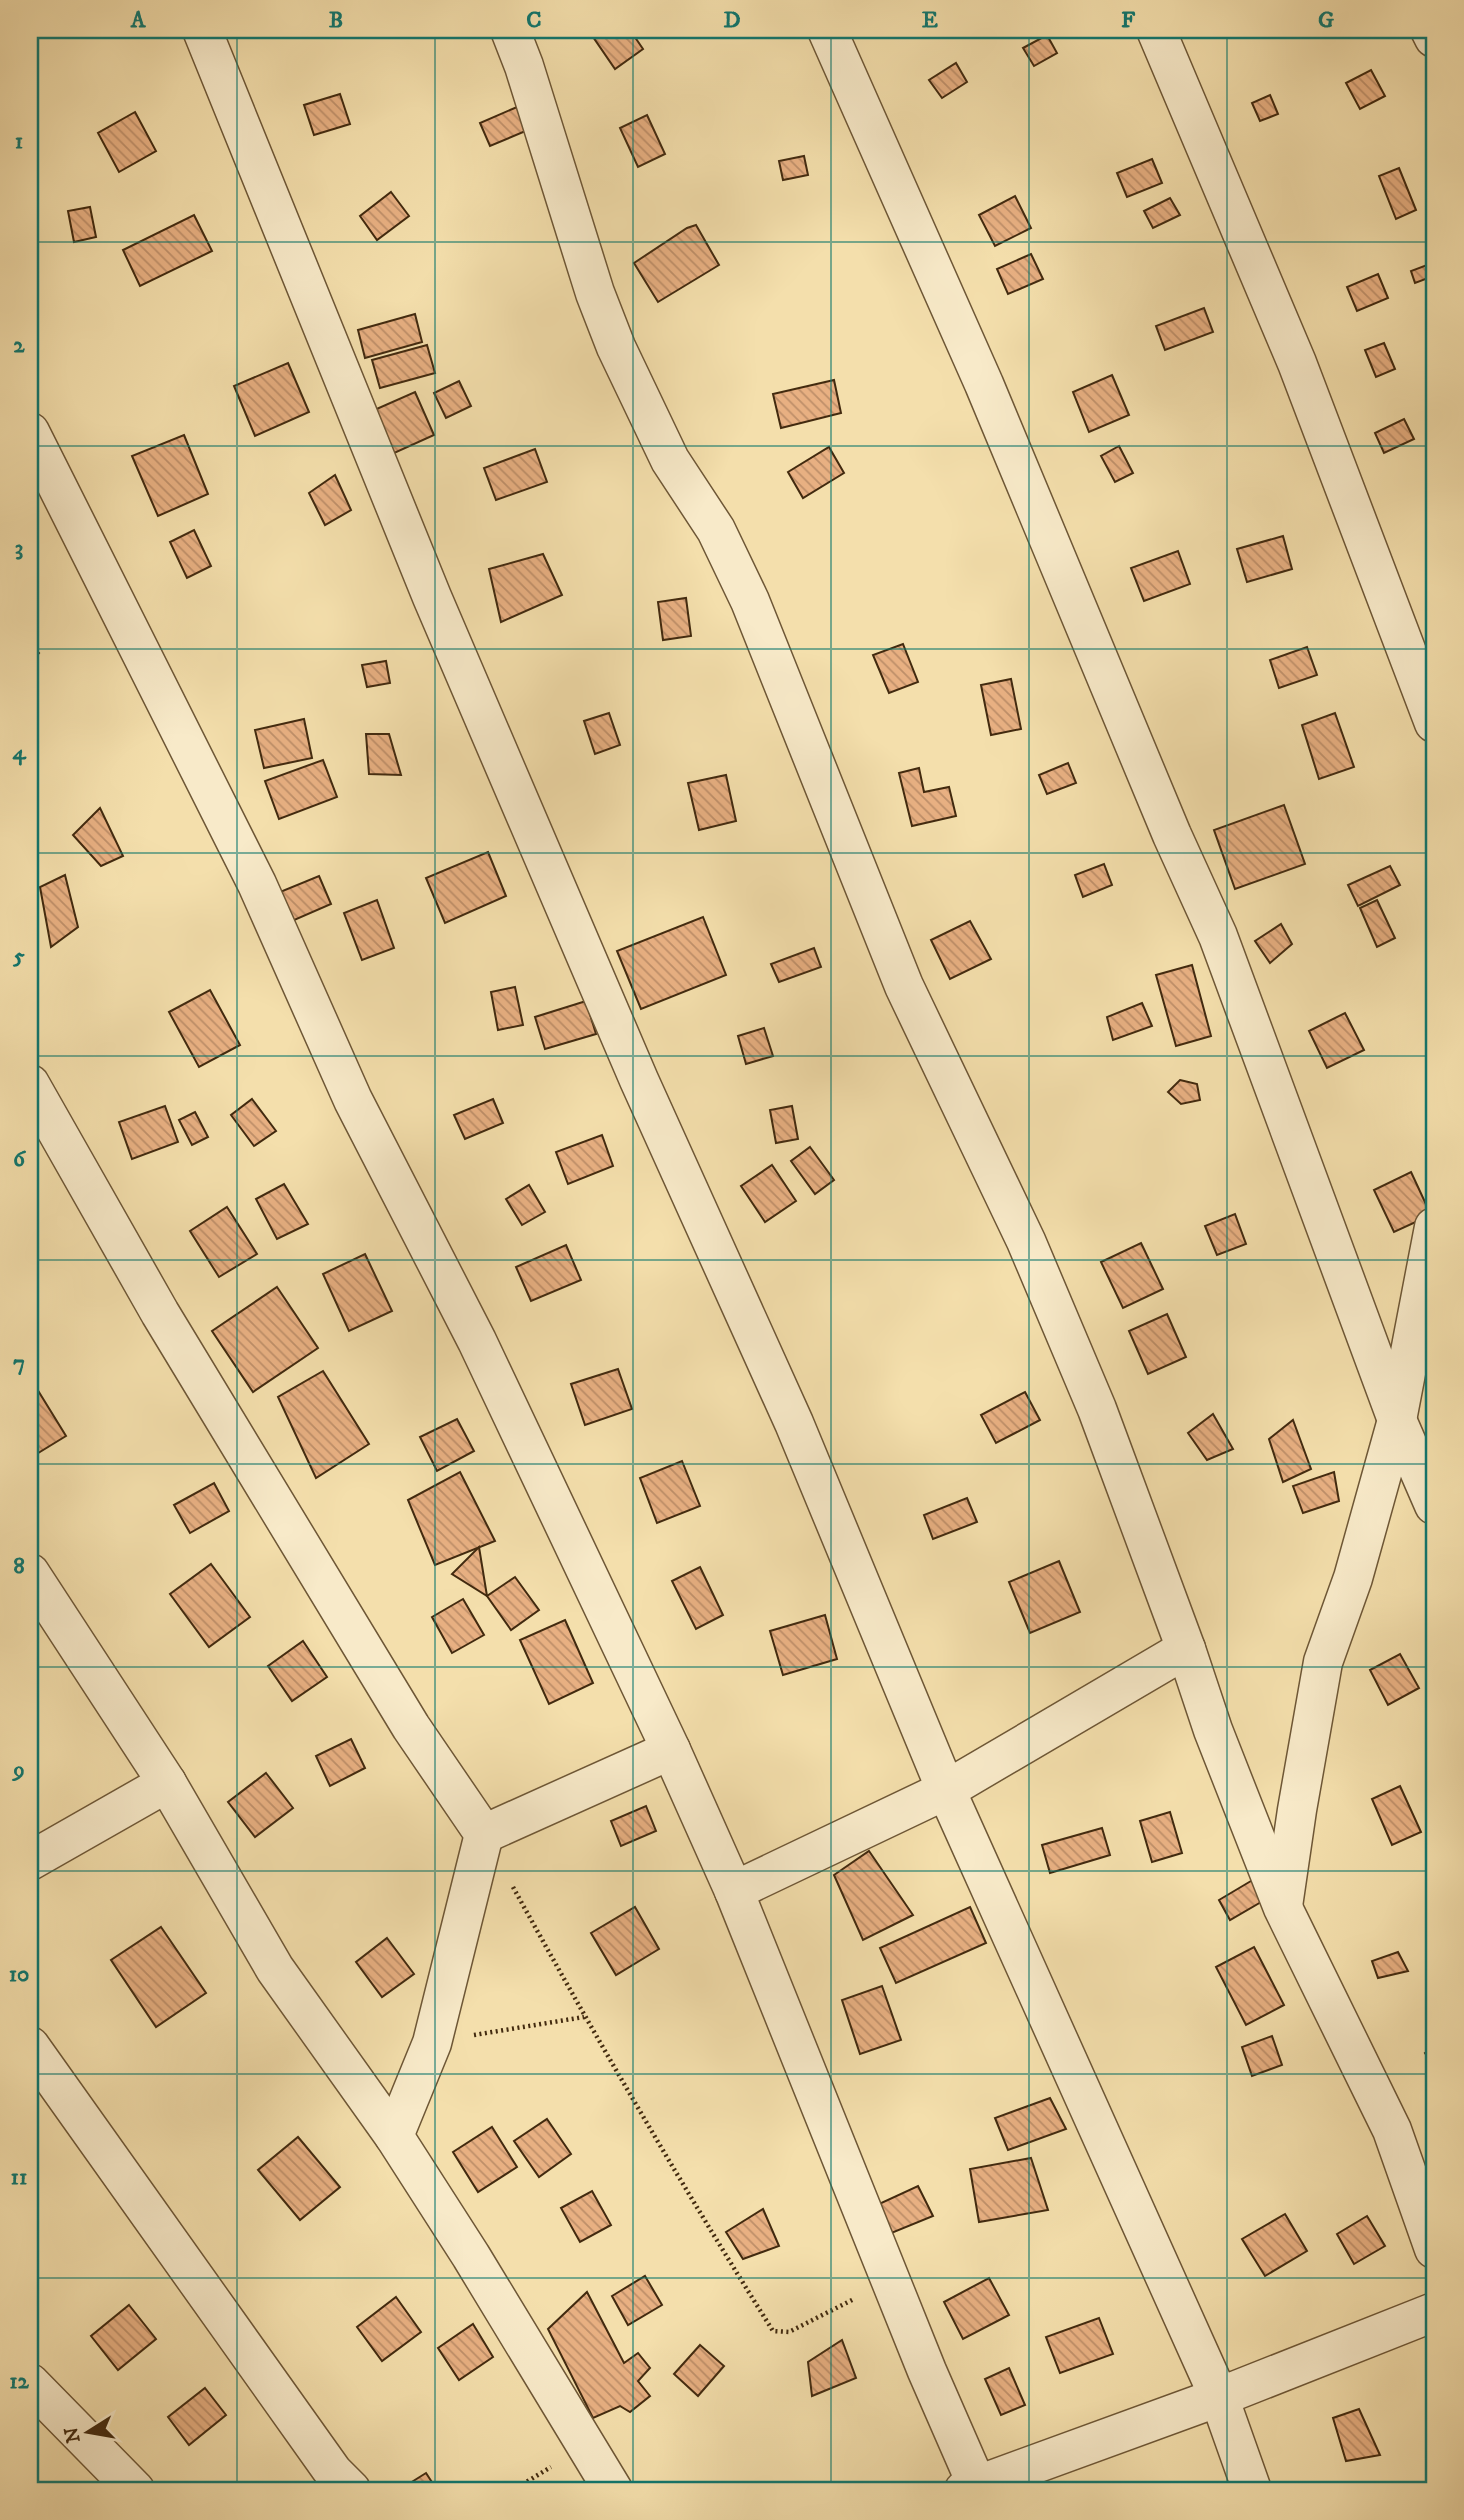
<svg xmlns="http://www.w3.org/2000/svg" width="1464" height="2520" font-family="'IM FELL DW Pica',serif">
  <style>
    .building { fill: url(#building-back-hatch); stroke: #422a0f; stroke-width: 2 }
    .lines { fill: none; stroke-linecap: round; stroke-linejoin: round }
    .minor-casing { stroke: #6e5736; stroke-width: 41 }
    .path { stroke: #422a0f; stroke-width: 4.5; stroke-dasharray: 2 3.5; stroke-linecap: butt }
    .minor { stroke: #f8eac9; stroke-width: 38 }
    .grid { fill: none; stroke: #0f766e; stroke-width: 2; stroke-opacity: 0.55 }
    .neatline { fill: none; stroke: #0f766e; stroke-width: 2.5 }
    .grid-label { font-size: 23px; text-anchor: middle; font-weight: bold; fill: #0f766e }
  </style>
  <defs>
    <pattern id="building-back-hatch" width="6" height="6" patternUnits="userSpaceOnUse" patternTransform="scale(1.75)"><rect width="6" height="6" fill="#e8b082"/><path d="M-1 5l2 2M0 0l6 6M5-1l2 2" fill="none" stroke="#be8f69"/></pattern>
  </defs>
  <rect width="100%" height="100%" fill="#f4dfac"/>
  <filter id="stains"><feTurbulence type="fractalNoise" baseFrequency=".00286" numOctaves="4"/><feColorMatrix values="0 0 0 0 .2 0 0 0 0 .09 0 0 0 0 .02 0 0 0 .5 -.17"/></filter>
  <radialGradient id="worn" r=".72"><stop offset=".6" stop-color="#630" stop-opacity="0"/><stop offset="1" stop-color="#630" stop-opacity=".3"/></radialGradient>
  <!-- building -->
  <g class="building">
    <polygon points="590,30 630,30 643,49 615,69 589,31"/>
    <polygon points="1047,35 1057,53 1034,66 1023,48"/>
    <polygon points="956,63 967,82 942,98 929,80"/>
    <polygon points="1371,70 1385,96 1360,109 1346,83"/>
    <polygon points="340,94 350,124 314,135 304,105"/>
    <polygon points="1270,95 1278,114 1260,121 1252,103"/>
    <polygon points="517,107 528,130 490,146 480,123"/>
    <polygon points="135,112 156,151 119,172 98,133"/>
    <polygon points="647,115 665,154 638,167 620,128"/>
    <polygon points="804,156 808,175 783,180 779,161"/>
    <polygon points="1152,159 1162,183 1127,197 1117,173"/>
    <polygon points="1399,168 1416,210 1396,219 1379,176"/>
    <polygon points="391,192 409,216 377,240 360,216"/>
    <polygon points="1015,196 1031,228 995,246 979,215"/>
    <polygon points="1170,198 1180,215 1153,228 1144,211"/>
    <polygon points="90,207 96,237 74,242 68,211"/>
    <polygon points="194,215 212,251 140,286 123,250"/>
    <polygon points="696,225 719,265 658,302 634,263 687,228"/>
    <polygon points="1031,254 1043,279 1008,294 997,269"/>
    <polygon points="1427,265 1431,277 1415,283 1411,271"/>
    <polygon points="1378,274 1388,298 1357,311 1347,287"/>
    <polygon points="1204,308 1213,332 1165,350 1156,326"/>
    <polygon points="415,314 422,342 365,358 358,330"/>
    <polygon points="1384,343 1395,369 1376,377 1365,350"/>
    <polygon points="427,345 435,373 380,388 372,360"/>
    <polygon points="288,363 309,412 255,436 234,386"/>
    <polygon points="1112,375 1129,415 1089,432 1073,392"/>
    <polygon points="834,380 841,413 781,428 773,394"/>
    <polygon points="459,381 471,406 446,418 434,393"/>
    <polygon points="415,392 434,435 392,454 372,411"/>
    <polygon points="1404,419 1414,439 1384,453 1375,433"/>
    <polygon points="184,435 208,494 158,516 132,456"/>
    <polygon points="1119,446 1133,473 1115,482 1101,456"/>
    <polygon points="829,447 844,473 803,498 788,472"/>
    <polygon points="535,449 547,482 496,500 484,468"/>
    <polygon points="335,475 351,510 325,525 309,493"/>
    <polygon points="194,530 211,566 187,578 170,542"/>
    <polygon points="1283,536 1292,569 1247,582 1237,549"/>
    <polygon points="1178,551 1190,584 1144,601 1131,568"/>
    <polygon points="543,554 562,595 501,622 489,569"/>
    <polygon points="686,598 691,636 663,640 658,602"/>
    <polygon points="30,644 39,653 30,664"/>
    <polygon points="903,644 918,682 889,693 873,655"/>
    <polygon points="1307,647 1317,675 1279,688 1270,660"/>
    <polygon points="386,661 390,683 367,687 362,665"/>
    <polygon points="1011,679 1021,729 991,735 981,685"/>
    <polygon points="609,713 620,745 595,754 584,721"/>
    <polygon points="1335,713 1354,767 1319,779 1302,725"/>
    <polygon points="304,719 312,758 264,768 255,730"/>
    <polygon points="366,734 389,734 401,775 369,774"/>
    <polygon points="323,760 337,797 279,819 265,781"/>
    <polygon points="1068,763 1076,783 1047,794 1039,775"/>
    <polygon points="919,768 924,792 949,787 956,816 912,826 899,773"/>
    <polygon points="726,775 736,821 699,830 688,783"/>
    <polygon points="1284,805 1305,864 1235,889 1214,830"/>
    <polygon points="100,808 123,856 101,866 73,835"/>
    <polygon points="488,852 506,896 445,923 426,878"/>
    <polygon points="1104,864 1112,885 1083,897 1075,875"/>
    <polygon points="1390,866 1400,885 1358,906 1348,885"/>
    <polygon points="65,875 78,927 51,947 40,887"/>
    <polygon points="319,876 331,904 292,921 280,892"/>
    <polygon points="377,900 394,948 362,960 344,913"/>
    <polygon points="1377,900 1395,938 1377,947 1360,908"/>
    <polygon points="703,917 726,975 641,1009 617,951"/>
    <polygon points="970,921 991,959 950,979 931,940"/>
    <polygon points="1281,924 1292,944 1270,963 1255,941"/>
    <polygon points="814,948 821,967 779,982 771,964"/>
    <polygon points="1192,965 1211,1036 1176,1046 1156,975"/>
    <polygon points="515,987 523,1025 498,1030 491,992"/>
    <polygon points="210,990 240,1045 199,1067 169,1012"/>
    <polygon points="586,1001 596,1034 545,1049 535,1017"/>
    <polygon points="1142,1003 1152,1026 1113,1040 1107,1017"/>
    <polygon points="1345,1013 1364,1050 1327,1068 1309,1031"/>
    <polygon points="764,1028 773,1056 746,1064 738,1036"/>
    <polygon points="1180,1080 1197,1084 1200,1100 1181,1104 1168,1092"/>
    <polygon points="252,1099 276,1131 254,1146 231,1115"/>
    <polygon points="493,1099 503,1123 465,1139 454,1115"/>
    <polygon points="165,1106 178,1142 132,1159 119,1122"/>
    <polygon points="792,1106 798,1139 776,1143 770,1110"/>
    <polygon points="195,1112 208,1137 192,1145 179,1120"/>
    <polygon points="602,1135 613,1166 568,1184 556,1152"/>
    <polygon points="810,1147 834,1180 815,1194 791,1161"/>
    <polygon points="772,1165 796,1201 765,1222 741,1186"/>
    <polygon points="1411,1172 1431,1215 1394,1232 1374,1190"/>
    <polygon points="284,1184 308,1224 277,1239 256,1199"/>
    <polygon points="529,1185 545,1212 522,1225 506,1199"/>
    <polygon points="227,1207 257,1254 219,1277 190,1231"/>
    <polygon points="1235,1214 1246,1244 1217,1255 1205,1226"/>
    <polygon points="1141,1243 1163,1289 1123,1308 1101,1262"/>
    <polygon points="566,1245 581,1280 531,1301 516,1267"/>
    <polygon points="365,1254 392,1311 349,1331 323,1274"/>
    <polygon points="277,1287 318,1348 253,1392 212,1331"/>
    <polygon points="1167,1314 1186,1357 1148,1374 1129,1331"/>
    <polygon points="618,1369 632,1409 585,1425 571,1384"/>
    <polygon points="323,1371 369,1444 316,1478 278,1397"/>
    <polygon points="34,1384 66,1436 30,1458 30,1387"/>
    <polygon points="1025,1392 1040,1420 996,1443 981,1415"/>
    <polygon points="1213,1414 1233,1449 1207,1460 1188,1433"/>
    <polygon points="457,1419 474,1451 437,1471 420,1437"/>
    <polygon points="1293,1420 1311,1469 1283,1482 1269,1439"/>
    <polygon points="682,1461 700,1506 657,1523 640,1478"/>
    <polygon points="460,1472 495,1541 435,1565 408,1500"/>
    <polygon points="1334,1472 1339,1501 1303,1513 1293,1486"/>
    <polygon points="214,1483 229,1511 190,1533 174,1505"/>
    <polygon points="967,1498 977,1522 933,1539 924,1515"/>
    <polygon points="479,1547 487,1596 452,1574"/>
    <polygon points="1059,1561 1080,1612 1030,1633 1009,1582"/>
    <polygon points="211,1564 250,1617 209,1647 170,1594"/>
    <polygon points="700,1567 723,1615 696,1629 672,1581"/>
    <polygon points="515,1577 539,1610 511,1630 487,1596"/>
    <polygon points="463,1599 484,1635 452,1653 432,1617"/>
    <polygon points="825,1615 837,1659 783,1675 770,1631"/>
    <polygon points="565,1620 593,1683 549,1704 520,1640"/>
    <polygon points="303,1641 327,1677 292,1701 268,1666"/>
    <polygon points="1400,1654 1419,1688 1388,1705 1370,1670"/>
    <polygon points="351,1739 365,1768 330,1786 316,1756"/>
    <polygon points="266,1773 293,1808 255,1837 228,1802"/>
    <polygon points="1400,1786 1421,1832 1392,1845 1372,1799"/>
    <polygon points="646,1806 656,1831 621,1846 611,1821"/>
    <polygon points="1170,1812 1182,1853 1152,1862 1140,1821"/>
    <polygon points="1102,1828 1110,1855 1050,1873 1042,1845"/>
    <polygon points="869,1851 913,1915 863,1940 834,1875"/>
    <polygon points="1256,1878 1268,1898 1230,1920 1219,1900"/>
    <polygon points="635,1907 659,1949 616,1975 591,1933"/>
    <polygon points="970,1907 986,1943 896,1983 880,1948"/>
    <polygon points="161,1927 206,1993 156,2027 111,1960"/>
    <polygon points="387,1938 414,1974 382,1997 356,1962"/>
    <polygon points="1254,1947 1284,2005 1246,2025 1216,1967"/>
    <polygon points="1398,1952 1408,1971 1378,1978 1372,1961"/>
    <polygon points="882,1986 901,2040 860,2054 842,2000"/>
    <polygon points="1272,2036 1282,2065 1252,2076 1242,2047"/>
    <polygon points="1434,2047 1434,2067 1425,2053"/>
    <polygon points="1050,2098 1066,2129 1008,2150 995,2118"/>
    <polygon points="547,2119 571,2154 539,2177 514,2141"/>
    <polygon points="492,2127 517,2167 478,2192 453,2152"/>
    <polygon points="298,2137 340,2187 300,2220 258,2170"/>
    <polygon points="1031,2158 1048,2210 979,2222 970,2169"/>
    <polygon points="918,2186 933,2216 889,2234 879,2204"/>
    <polygon points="592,2191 611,2225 580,2242 561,2208"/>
    <polygon points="763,2209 779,2246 743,2259 726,2232"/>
    <polygon points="1285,2214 1307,2251 1265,2276 1242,2239"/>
    <polygon points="1367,2216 1385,2246 1354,2264 1337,2234"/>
    <polygon points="645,2276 662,2305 628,2325 612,2296"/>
    <polygon points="989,2278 1009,2315 963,2339 944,2302"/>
    <polygon points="587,2292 624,2363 638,2353 650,2368 638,2381 650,2396 630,2412 620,2406 593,2418 548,2329"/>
    <polygon points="396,2297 421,2332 382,2361 357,2327"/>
    <polygon points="129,2305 156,2339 118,2370 91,2336"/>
    <polygon points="1099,2318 1113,2354 1060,2373 1046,2337"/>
    <polygon points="473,2324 493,2357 459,2380 438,2348"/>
    <polygon points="842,2340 856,2378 812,2396 808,2362"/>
    <polygon points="700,2345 724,2366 698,2396 674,2374"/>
    <polygon points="1009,2368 1025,2405 1001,2415 985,2379"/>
    <polygon points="205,2388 226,2415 189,2445 168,2417"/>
    <polygon points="1359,2409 1380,2455 1346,2461 1333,2418"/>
    <polygon points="426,2473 437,2490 399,2490"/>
  </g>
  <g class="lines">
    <defs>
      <g id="minor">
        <polyline points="202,30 432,597 639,1080 794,1423 946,1790 1219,2397 1252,2490"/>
        <polyline points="510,30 524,66 595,293 616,347 670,460 716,530 750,601 904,986 1026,1241 1097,1409 1186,1649 1213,1730 1283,1908 1392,2130 1434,2249"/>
        <polyline points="827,30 984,384 1172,835 1218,936 1397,1420 1434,1505"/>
        <polyline points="1156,30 1297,363 1434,723"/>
        <polyline points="1430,30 1434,38"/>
        <polyline points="30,432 257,884 353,1100 477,1341 671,1750 734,1891 927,2371 979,2490"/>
        <polyline points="30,1084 160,1313 411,1727 484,1834 432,2043 394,2136"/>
        <polyline points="30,1573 167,1783 275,1969 394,2136 471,2256 613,2490"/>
        <polyline points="484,1834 671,1750"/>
        <polyline points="30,1861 167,1783"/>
        <polyline points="734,1891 946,1790 1186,1649"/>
        <polyline points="1283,1906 1297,1810 1323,1662 1353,1578 1397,1420 1434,1227"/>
        <polyline points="30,2046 333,2472 351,2490"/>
        <polyline points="30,2383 135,2490"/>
        <polyline points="964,2490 1219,2397 1434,2312"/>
      </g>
    </defs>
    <!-- minor casing -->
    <use href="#minor" class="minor-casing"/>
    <!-- path -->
    <g class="path">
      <path d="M 513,1887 C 596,2038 682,2186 773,2331 L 789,2332 L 854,2299"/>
      <polyline points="474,2035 584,2017"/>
      <polyline points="513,2490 551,2467"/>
    </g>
    <!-- minor -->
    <use href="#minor" class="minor"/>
  </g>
  <!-- grid -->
  <path class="grid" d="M 237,30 L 237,2490M 435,30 L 435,2490M 633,30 L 633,2490M 831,30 L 831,2490M 1029,30 L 1029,2490M 1227,30 L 1227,2490M 30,242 L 1434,242M 30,446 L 1434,446M 30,649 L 1434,649M 30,853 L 1434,853M 30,1056 L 1434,1056M 30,1260 L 1434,1260M 30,1464 L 1434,1464M 30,1667 L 1434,1667M 30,1871 L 1434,1871M 30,2074 L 1434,2074M 30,2278 L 1434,2278"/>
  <!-- margin -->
  <rect width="1464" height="2520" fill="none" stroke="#f4dfac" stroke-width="77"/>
  <!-- north arrow -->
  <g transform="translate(88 2432) rotate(259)" stroke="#f8eac9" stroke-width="5" paint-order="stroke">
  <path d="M0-5L12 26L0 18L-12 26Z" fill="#422a0f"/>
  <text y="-10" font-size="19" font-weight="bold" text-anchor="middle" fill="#422a0f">N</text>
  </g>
  <rect x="38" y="38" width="1388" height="2444" class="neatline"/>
  <g class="grid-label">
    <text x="138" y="27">A</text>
    <text x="336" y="27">B</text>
    <text x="534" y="27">C</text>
    <text x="732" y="27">D</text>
    <text x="930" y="27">E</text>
    <text x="1128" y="27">F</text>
    <text x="1326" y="27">G</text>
    <text x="19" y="148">1</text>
    <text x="19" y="352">2</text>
    <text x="19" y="555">3</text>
    <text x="19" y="759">4</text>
    <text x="19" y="963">5</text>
    <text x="19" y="1166">6</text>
    <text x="19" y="1370">7</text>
    <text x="19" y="1573">8</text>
    <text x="19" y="1777">9</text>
    <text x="19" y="1981">10</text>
    <text x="19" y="2184">11</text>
    <text x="19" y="2388">12</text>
  </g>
  <rect width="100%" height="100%" filter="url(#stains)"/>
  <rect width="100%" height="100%" fill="url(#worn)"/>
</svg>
